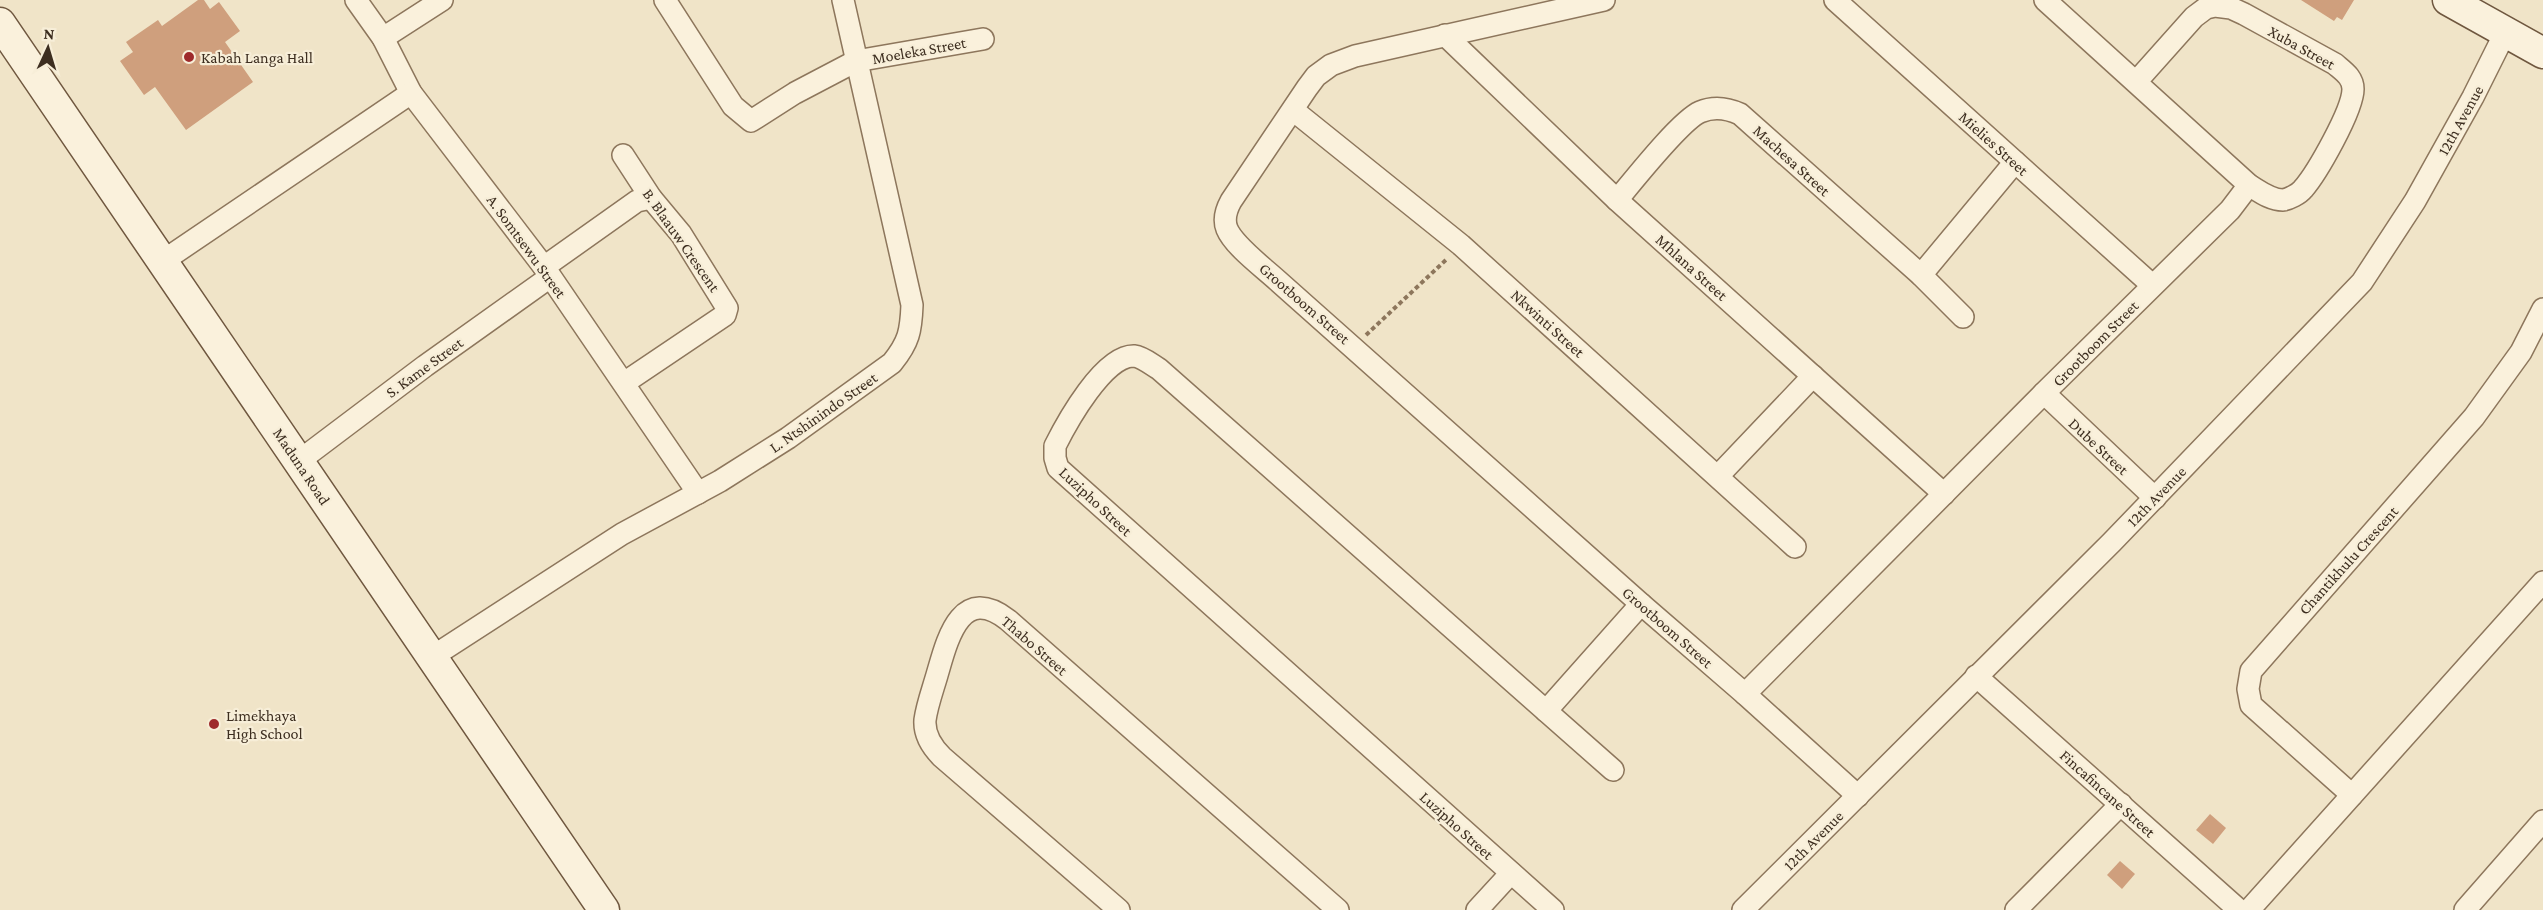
<svg xmlns="http://www.w3.org/2000/svg" width="2543" height="910" font-family="'Crimson Pro',serif">
  <style>
    .building { fill: #cf9f7d }
    .lines { fill: none; stroke-linecap: round; stroke-linejoin: round }
    .street-casing { stroke: #8d765c; stroke-width: 24 }
    .secondary-casing { stroke: #6f573f; stroke-width: 33 }
    .path { stroke: #8d765c; stroke-width: 4; stroke-dasharray: 4.5 3; stroke-linecap: butt }
    .street { stroke: #faf1dc; stroke-width: 21 }
    .secondary { stroke: #faf1dc; stroke-width: 30 }
    .poi-dot { fill: #9e2a2b; stroke: #f7eed8; stroke-width: 2 }
    .labels { text-anchor: middle; stroke-width: 4.5; stroke-linejoin: round; paint-order: stroke }
    .street-label { font-size: 16px; fill: #3d2e20; stroke: #f7eed8 }
    .poi-label { font-size: 16px; fill: #3d2e20; stroke: #f7eed8; text-anchor: start }
  </style>
  <rect width="100%" height="100%" fill="#f0e4c8"/>
  <!-- building -->
  <g class="building">
    <polygon points="198,0 204,0 210,9 219,2 240,31 225,42 253,82 186,130 155,87 144,95 120,61 133,52 126,42 158,20 162,26"/>
    <polygon points="2301,0 2354,0 2342,20 2337,17 2334,21"/>
    <polygon points="2210,814 2226,828 2213,844 2196,830"/>
    <polygon points="2120,861 2135,874 2122,889 2107,875"/>
  </g>
  <g class="lines">
    <defs>
      <g id="street">
        <polyline points="356,0 383,38 411,93 544,267 698,493"/>
        <polyline points="665,0 733,106 751,121 795,93 856,61 983,39"/>
        <path d="M 1604,0 L 1355,56 L 1331,65 L 1316,76 L 1307,88 L 1231,201 C 1226,210 1223,219 1227,229 C 1234,246 1264,268 1278,281 L 1641,604 L 1745,694 L 2044,393 L 2230,210 L 2249,185"/>
        <polyline points="1835,0 2152,285"/>
        <path d="M 2045,0 L 2249,185 C 2259,191 2270,200 2283,200 C 2289,199 2299,194 2303,189 C 2317,173 2353,110 2353,89 C 2353,77 2343,71 2335,64 L 2244,14 L 2231,8 L 2215,6 L 2206,8 L 2194,17 L 2136,82"/>
        <polyline points="1445,35 1617,200 1944,494"/>
        <polyline points="383,38 442,0"/>
        <polyline points="1293,110 1461,245 1795,547"/>
        <polyline points="623,155 651,198 681,234 727,308 725,315 624,383"/>
        <path d="M 1617,200 C 1633,181 1680,121 1700,112 C 1714,106 1727,108 1740,114 L 1921,275 L 1963,317"/>
        <polyline points="163,261 411,93"/>
        <polyline points="544,267 637,201 651,198"/>
        <polyline points="1921,275 2015,162"/>
        <polyline points="2044,393 2155,498"/>
        <polyline points="299,461 425,366 550,277"/>
        <polyline points="1718,476 1813,376"/>
        <path d="M 432,657 L 622,534 L 720,481 L 788,438 L 892,363 C 909,342 911,331 912,305 L 843,0"/>
        <polyline points="1976,676 2239,910"/>
        <polyline points="1745,694 1858,796"/>
        <polyline points="1546,711 1641,604"/>
        <polyline points="2352,795 2251,705 2248,689 2251,671 2474,417 2521,352 2543,309"/>
        <path d="M 1119,910 L 942,757 C 932,747 924,734 925,720 C 927,705 933,689 937,675 C 947,641 960,583 1008,620 L 1338,910"/>
        <polyline points="1477,910 1511,873"/>
        <path d="M 1553,910 L 1058,468 L 1055,458 L 1055,446 C 1067,422 1104,355 1134,356 C 1143,357 1152,365 1159,369 L 1613,770"/>
        <polyline points="1743,910 2112,542 2362,282 2415,201 2473,97 2505,33"/>
        <polyline points="2016,910 2121,804"/>
        <polyline points="2249,910 2543,582"/>
        <polyline points="2465,910 2543,821"/>
      </g>
      <g id="secondary">
        <polyline points="2448,0 2543,53"/>
        <polyline points="0,23 604,910"/>
      </g>
    </defs>
    <!-- street casing -->
    <use href="#street" class="street-casing"/>
    <!-- secondary casing -->
    <use href="#secondary" class="secondary-casing"/>
    <!-- path -->
    <polyline class="path" points="1366,335 1448,258"/>
    <!-- street -->
    <use href="#street" class="street"/>
    <!-- secondary -->
    <use href="#secondary" class="secondary"/>
  </g>
  <!-- markers -->
  <g class="poi-dot">
    <circle cx="189" cy="57" r="6"/>
    <circle cx="214" cy="724" r="6"/>
  </g>
  <g class="labels">
    <!-- street labels -->
    <g class="street-label">
      <text transform="translate(2302 47) rotate(29)" y="6">Xuba Street</text>
      <text transform="translate(919 50) rotate(-10)" y="6">Moeleka Street</text>
      <text transform="translate(2460 120) rotate(-61)" y="6">12th Avenue</text>
      <text transform="translate(1994 143) rotate(42)" y="6">Mielies Street</text>
      <text transform="translate(1792 160) rotate(42)" y="6">Machesa Street</text>
      <text transform="translate(682 240) rotate(55)" y="6">B. Blaauw Crescent</text>
      <text transform="translate(527 246) rotate(54)" y="6">A. Somtsewu Street</text>
      <text transform="translate(1692 267) rotate(42)" y="6">Mhlana Street</text>
      <text transform="translate(1305 303) rotate(41)" y="6">Grootboom Street</text>
      <text transform="translate(1548 323) rotate(42)" y="6">Nkwinti Street</text>
      <text transform="translate(2095 343) rotate(-45)" y="6">Grootboom Street</text>
      <text transform="translate(424 367) rotate(-36)" y="6">S. Kame Street</text>
      <text transform="translate(823 412) rotate(-35)" y="6">L. Ntshinindo Street</text>
      <text transform="translate(2099 446) rotate(43)" y="6">Dube Street</text>
      <text transform="translate(302 466) rotate(56)" y="6">Maduna Road</text>
      <text transform="translate(2156 496) rotate(-46)" y="6">12th Avenue</text>
      <text transform="translate(1096 501) rotate(43)" y="6">Luzipho Street</text>
      <text transform="translate(2348 560) rotate(-48)" y="6">Chantikhulu Crescent</text>
      <text transform="translate(1668 627) rotate(41)" y="6">Grootboom Street</text>
      <text transform="translate(1035 645) rotate(41)" y="6">Thabo Street</text>
      <text transform="translate(2108 793) rotate(42)" y="6">Fincafincane Street</text>
      <text transform="translate(1457 825) rotate(42)" y="6">Luzipho Street</text>
      <text transform="translate(1813 840) rotate(-45)" y="6">12th Avenue</text>
    </g>
    <!-- poi labels -->
    <g class="poi-label">
      <text x="201" y="63">Kabah Langa Hall</text>
      <text x="226" y="721">Limekhaya<tspan x="226" dy="18">High School</tspan></text>
    </g>
  </g>
  <!-- north arrow -->
  <g transform="translate(48 48) rotate(4)" stroke="#f7eed8" stroke-width="4.5" paint-order="stroke">
  <path d="M0-4.5L10 22L0 15L-10 22Z" fill="#3d2e20"/>
  <text y="-9" font-size="16" font-weight="bold" text-anchor="middle" fill="#3d2e20">N</text>
  </g>
</svg>
